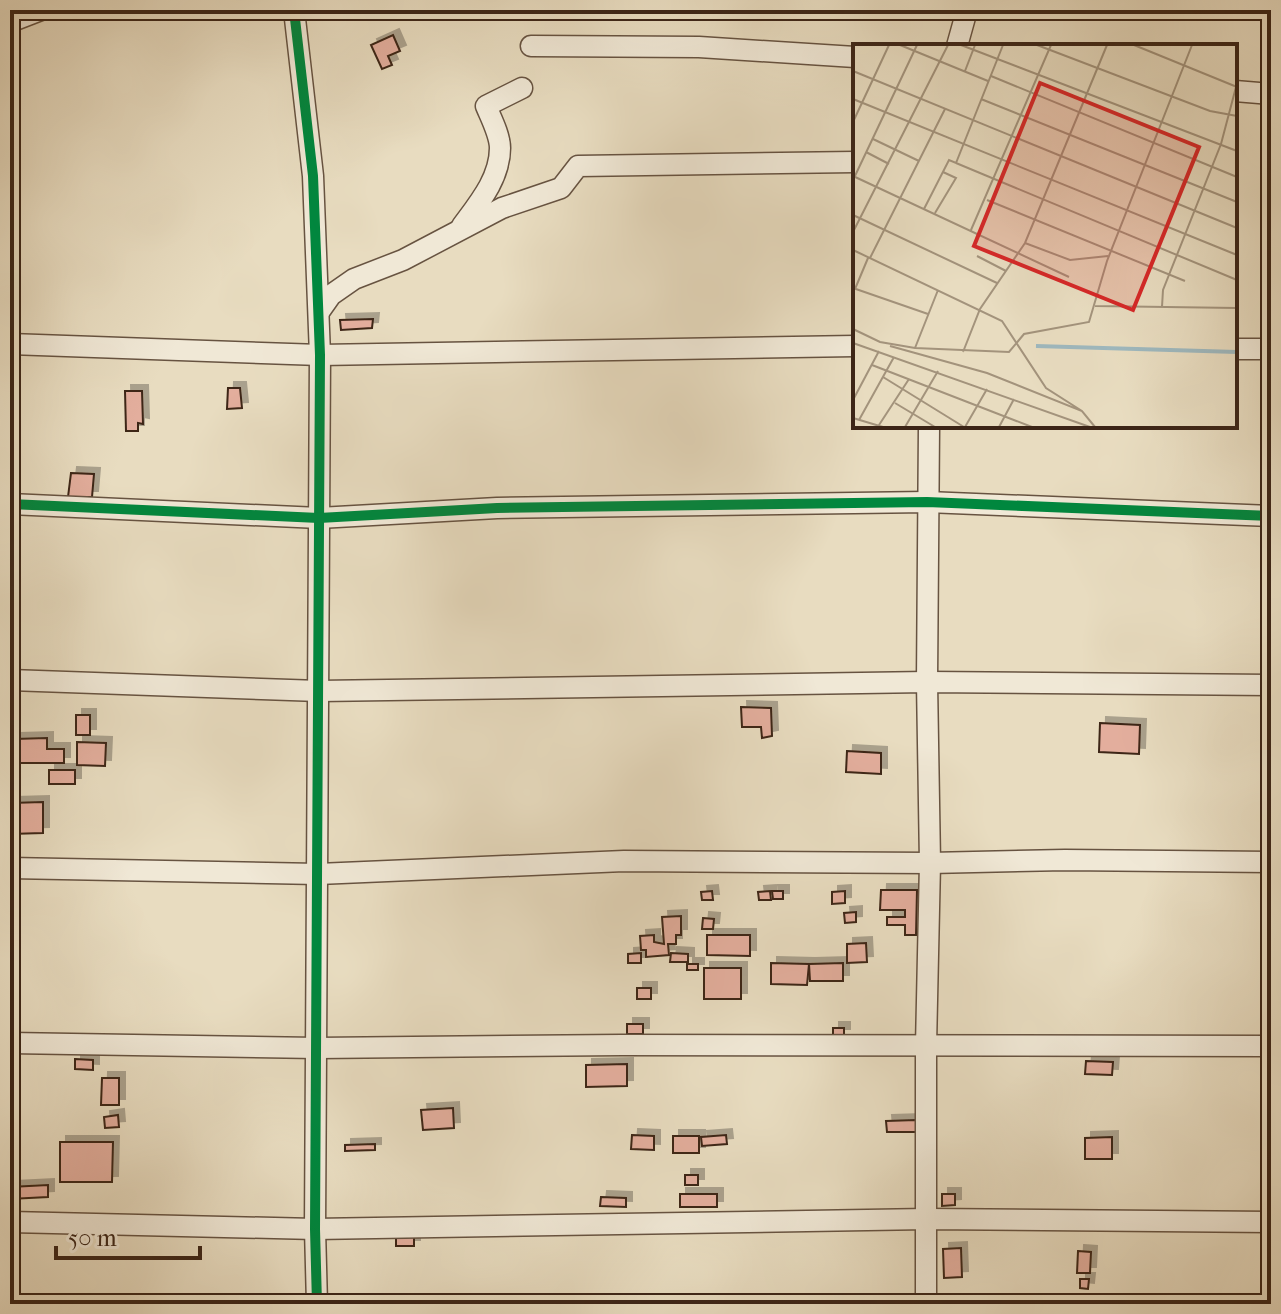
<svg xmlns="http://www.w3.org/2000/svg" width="1281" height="1314" font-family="'IM FELL French Canon',serif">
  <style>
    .building { fill: #e3ae9d; stroke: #3c2517; stroke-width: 2; filter: url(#shadow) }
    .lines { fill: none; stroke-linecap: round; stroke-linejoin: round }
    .street-casing { stroke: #675341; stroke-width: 23 }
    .street { stroke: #f0e8d6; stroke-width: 20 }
    .cycleway-casing { stroke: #f0e8d6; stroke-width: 15 }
    .cycleway { stroke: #00873e; stroke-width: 10 }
    .inset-river { fill: none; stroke: #9eb8be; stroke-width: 4 }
    .inset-road { fill: none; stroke: #a3937c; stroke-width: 2 }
    .view { fill: #d62828; fill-opacity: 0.15; stroke: #d62828; stroke-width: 4 }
    .inset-edge { fill: none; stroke: #3c2517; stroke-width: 4 }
  </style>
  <defs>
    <filter id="shadow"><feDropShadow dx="6" dy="-6" stdDeviation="0" flood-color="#0004"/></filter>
  </defs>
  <rect width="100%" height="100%" fill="#e8dcc0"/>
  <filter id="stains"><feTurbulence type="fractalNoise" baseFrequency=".0025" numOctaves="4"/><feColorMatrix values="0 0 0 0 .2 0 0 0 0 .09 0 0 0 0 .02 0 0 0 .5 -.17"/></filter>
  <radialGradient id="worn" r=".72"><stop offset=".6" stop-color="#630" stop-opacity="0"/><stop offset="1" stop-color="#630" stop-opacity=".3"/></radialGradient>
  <!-- building -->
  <g class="building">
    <polygon points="393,35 400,51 388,56 392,65 382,69 371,45"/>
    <polygon points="373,319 372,328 341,330 340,320"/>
    <polygon points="228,388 240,388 242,408 227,409"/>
    <polygon points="125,391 142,391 143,424 138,423 138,431 126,431"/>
    <polygon points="71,473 94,474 92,497 68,497"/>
    <polygon points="741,707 771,708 772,736 762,738 761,727 742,727"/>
    <rect x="76" y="715" width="14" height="20"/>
    <polygon points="1100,723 1140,725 1139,754 1099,752"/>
    <polygon points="47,738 47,749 64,749 64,763 15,763 14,739"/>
    <polygon points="77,742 106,743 105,766 77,765"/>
    <polygon points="847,751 881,753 881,774 846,772"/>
    <rect x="49" y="770" width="26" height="14"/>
    <polygon points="43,802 43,833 10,834 10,803"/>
    <polygon points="881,890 917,890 916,935 905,935 905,925 887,925 887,917 905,917 905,910 880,910"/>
    <polygon points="712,891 713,900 702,900 701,892"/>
    <polygon points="770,891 771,900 759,900 758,892"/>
    <polygon points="772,891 783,891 783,899 773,899"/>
    <polygon points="845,891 845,903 832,904 832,892"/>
    <polygon points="856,912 856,922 845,923 844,913"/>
    <polygon points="681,916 681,935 676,935 676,944 668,944 669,955 646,957 646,950 641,950 640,936 654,935 654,942 664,944 662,917"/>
    <polygon points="703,918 714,919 713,929 702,929"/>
    <polygon points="707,935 750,935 750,956 707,955"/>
    <polygon points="866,943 867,962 847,963 847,944"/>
    <polygon points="641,953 641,963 628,963 628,954"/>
    <polygon points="671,953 688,954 688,962 670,962"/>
    <polygon points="771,963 809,964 807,985 771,984"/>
    <polygon points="843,963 843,981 810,981 809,964"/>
    <rect x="687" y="964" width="11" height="6"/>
    <rect x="704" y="968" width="37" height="31"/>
    <rect x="637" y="988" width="14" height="11"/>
    <rect x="627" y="1024" width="16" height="10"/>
    <rect x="833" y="1028" width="11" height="7"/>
    <polygon points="75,1059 93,1060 93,1070 75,1069"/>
    <polygon points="1086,1061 1113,1062 1112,1075 1085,1074"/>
    <polygon points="627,1064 627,1086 586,1087 586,1065"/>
    <polygon points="102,1078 119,1078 119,1105 101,1105"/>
    <polygon points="453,1108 454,1128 423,1130 421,1110"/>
    <polygon points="118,1115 119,1127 105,1128 104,1117"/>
    <polygon points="916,1120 916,1132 887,1132 886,1121"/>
    <polygon points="632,1135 654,1136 654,1150 631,1149"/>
    <polygon points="726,1135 727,1144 702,1146 701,1137"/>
    <rect x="673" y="1136" width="26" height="17"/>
    <polygon points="1112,1137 1112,1159 1085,1159 1085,1138"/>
    <polygon points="60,1142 113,1142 112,1182 60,1182"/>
    <polygon points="375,1144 375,1150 345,1151 345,1145"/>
    <rect x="685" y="1175" width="13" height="10"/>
    <polygon points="48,1185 48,1197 10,1199 10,1187"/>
    <rect x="680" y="1194" width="37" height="13"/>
    <polygon points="942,1194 955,1194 955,1205 942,1206"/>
    <polygon points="601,1197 626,1198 626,1207 600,1206"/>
    <polygon points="414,1234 414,1246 396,1246 396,1235"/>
    <polygon points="961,1248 962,1277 944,1278 943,1249"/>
    <polygon points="1078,1251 1091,1252 1090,1273 1077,1273"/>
    <polygon points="1080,1279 1089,1279 1088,1289 1080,1288"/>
  </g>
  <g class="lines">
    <defs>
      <g id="street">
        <polyline points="294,10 313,176 320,355 315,1229 317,1304"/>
        <polyline points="10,22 41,10"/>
        <polyline points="531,46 699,47 855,57"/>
        <polyline points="957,46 967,10"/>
        <polyline points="1235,91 1271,94"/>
        <path d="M 462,226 C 479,203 500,178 500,148 C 500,135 491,118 486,106 L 522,88"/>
        <polyline points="319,312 331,295 354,279 403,260 502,208 561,188 578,166 855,162"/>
        <polyline points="10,344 320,355 855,346"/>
        <polyline points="1235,349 1271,349"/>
        <polyline points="10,504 319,518 497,508 927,502 1271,516"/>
        <polyline points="10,680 319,691 927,682 1271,685"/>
        <polyline points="10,868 318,874 624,861 930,863 1065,860 1271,862"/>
        <polyline points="10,1043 317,1048 622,1045 1271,1046"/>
        <polyline points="10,1222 315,1229 927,1219 1271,1222"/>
        <polyline points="926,1304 926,1046 930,863 927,682 929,426"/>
      </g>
    </defs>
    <!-- street casing -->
    <use href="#street" class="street-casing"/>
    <!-- street -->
    <use href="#street" class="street"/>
    <defs>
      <g id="cycleway">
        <polyline points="294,10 313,176 320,355 315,1229 317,1304"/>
        <polyline points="10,504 319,518 497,508 927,502 1271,516"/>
      </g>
    </defs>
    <!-- cycleway casing -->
    <use href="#cycleway" class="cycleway-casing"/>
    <!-- cycleway -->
    <use href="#cycleway" class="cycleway"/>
  </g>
  <!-- overview -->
  <g transform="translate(853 44)">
    <rect width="384" height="384" fill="#e8dcc0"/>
    <path class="inset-river" d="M 183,302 L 384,308"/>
    <path class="inset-road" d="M 47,1 L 135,37M 108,1 L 384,107M 184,1 L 357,67 L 384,72M 281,1 L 384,43M 0,27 L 384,184M 112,27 L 122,1M 138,32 L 384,133M 0,55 L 384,211M 128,55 L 384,158M 0,78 L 36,1M 20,95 L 66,117M 13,108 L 36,120M 103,119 L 384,236M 0,132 L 216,233M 1,134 L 64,1M 134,156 L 332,237M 71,165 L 96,116 L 103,119 L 150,1M 82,169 L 103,134 L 90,128M 0,171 L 144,239M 118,186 L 198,1M 0,188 L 95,1M 172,199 L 217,216 L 255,212M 0,206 L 149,277 L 193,344 L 229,367M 124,212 L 153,227M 17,214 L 92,65M 0,244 L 75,270M 2,245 L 15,214M 242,262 L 384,264M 309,263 L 310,246 L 368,100 L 383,43M 0,285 L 27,298 L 62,304 L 156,308 L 171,290 L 236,278 L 254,217 L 339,1M 0,299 L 237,383M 37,302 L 134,329 L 229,367 L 242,383M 62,304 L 85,246M 110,308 L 127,265 L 172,199 L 254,1M 19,321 L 179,383M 30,333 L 111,383M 0,356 L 26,307M 42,359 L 82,383M 0,374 L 30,383M 6,376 L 41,313M 26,381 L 56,335M 52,383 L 85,327M 112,383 L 134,345M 146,383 L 161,355"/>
    <path class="view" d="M 187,39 L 346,103 L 280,266 L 121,202 Z"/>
    <rect width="384" height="384" class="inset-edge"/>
  </g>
  <!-- margin -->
  <rect width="1281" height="1314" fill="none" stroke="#e8dcc0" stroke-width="40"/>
  <rect x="12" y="12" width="1257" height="1290" fill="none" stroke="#3c2517" stroke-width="4"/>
  <rect x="20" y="20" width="1241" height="1274" fill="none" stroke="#3c2517" stroke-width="2"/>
  <!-- scale -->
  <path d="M56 1246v12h144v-12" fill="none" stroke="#3c2517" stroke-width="4"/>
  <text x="68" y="1246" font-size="24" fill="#3c2517" stroke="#f0e8d6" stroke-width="6" paint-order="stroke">50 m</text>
  <rect width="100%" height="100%" filter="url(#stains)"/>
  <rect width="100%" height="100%" fill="url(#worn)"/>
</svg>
